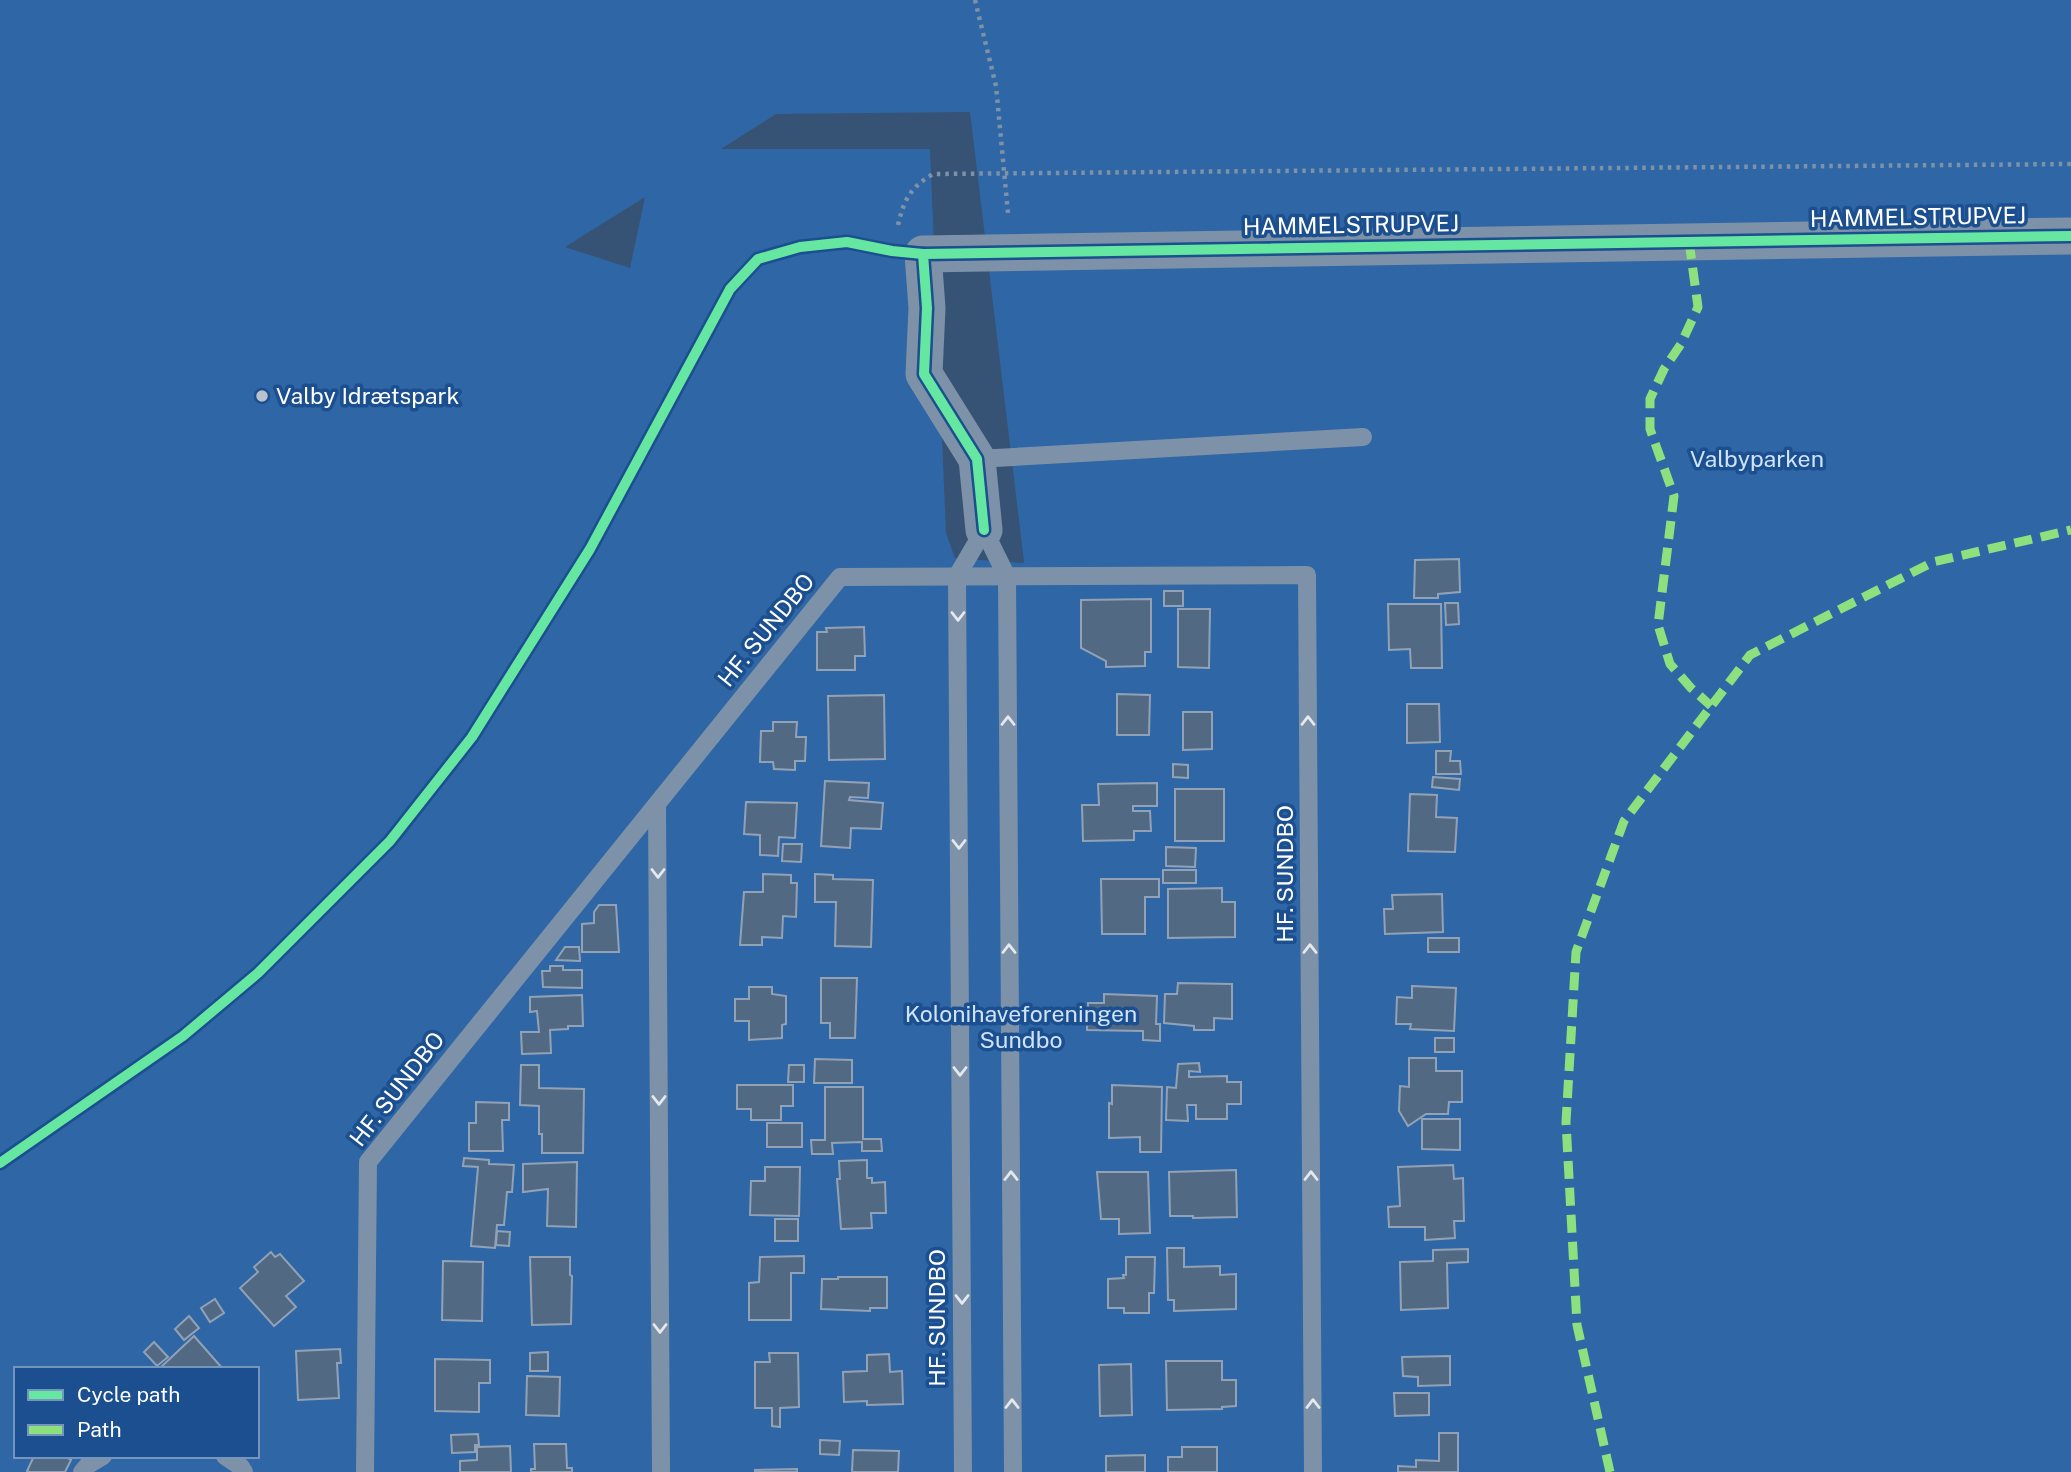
<svg xmlns="http://www.w3.org/2000/svg" width="2071" height="1472" font-family="'Public Sans',sans-serif">
  <style>
    .green { fill: #2f66a5; fill-rule: evenodd }
    .building { fill: #526984; stroke: #92a2b6; stroke-width: 2 }
    .lines { fill: none; stroke-linecap: round; stroke-linejoin: round }
    .path { stroke: #7d92a8; stroke-width: 4.5; stroke-dasharray: 3.5 5; stroke-linecap: butt }
    .lane { stroke: #7d92a8; stroke-width: 18 }
    .street { stroke: #7d92a8; stroke-width: 37 }
    .quiet { stroke: #8de07e; stroke-width: 9; stroke-dasharray: 18 9; stroke-linecap: butt }
    .cycleway-casing { stroke: #1b4f8f; stroke-width: 15 }
    .cycleway { stroke: #66e7a1; stroke-width: 10 }
    .oneway { stroke: #e5e9ee }
    .poi-dot { fill: #b9c2ce; stroke: #1b4f8f; stroke-width: 2.5 }
    .labels { text-anchor: middle; stroke-width: 7; stroke-linejoin: round; paint-order: stroke }
    .street-label { font-size: 23px; fill: #fff; stroke: #1b4f8f }
    .poi-label { font-size: 23px; fill: #fff; stroke: #1b4f8f; text-anchor: start }
    .park-label { font-size: 23px; fill: #cfe3fa; stroke: #1b4f8f }
  </style>
  <rect width="100%" height="100%" fill="#365274"/>
  <!-- green -->
  <path class="green" d="M 0,0 L 2071,0 L 2071,1472 L 0,1472 ZM 970,112 L 1024,562 L 1023,563 L 955,558 L 946,533 L 930,149 L 721,149 L 776,114 ZM 645,197 L 630,268 L 565,247 ZM 16,1369 L 257,1369 L 257,1456 L 16,1456 Z"/>
  <!-- building -->
  <g class="building">
    <polygon points="1459,559 1460,592 1438,594 1438,598 1414,598 1415,560"/>
    <rect x="1164" y="591" width="19" height="15"/>
    <polygon points="1151,599 1151,652 1145,652 1145,666 1106,667 1106,661 1081,648 1081,600"/>
    <polygon points="1445,603 1458,603 1459,624 1446,625"/>
    <polygon points="1388,604 1441,604 1442,668 1411,668 1410,649 1389,650"/>
    <polygon points="1178,609 1210,609 1209,668 1178,667"/>
    <polygon points="864,627 865,656 855,656 855,670 817,670 817,632 827,632 826,628"/>
    <polygon points="1117,694 1150,695 1149,735 1117,735"/>
    <polygon points="884,695 885,759 829,760 828,696"/>
    <polygon points="1407,704 1439,704 1440,742 1407,743"/>
    <polygon points="1183,712 1212,712 1212,749 1183,750"/>
    <polygon points="773,722 797,722 796,737 806,737 805,761 795,761 795,770 774,769 773,762 760,762 761,731 773,731"/>
    <polygon points="1436,751 1451,751 1450,761 1460,761 1461,774 1436,774"/>
    <polygon points="1173,764 1188,765 1188,778 1173,777"/>
    <polygon points="1433,777 1460,779 1459,790 1432,787"/>
    <polygon points="825,781 869,783 868,798 850,797 849,800 883,803 881,829 851,828 850,848 821,846"/>
    <polygon points="1157,783 1157,806 1133,806 1133,811 1150,811 1151,831 1134,831 1134,840 1083,841 1082,805 1099,805 1098,784"/>
    <rect x="1175" y="789" width="49" height="52"/>
    <polygon points="1410,794 1437,795 1436,817 1457,818 1455,852 1408,851"/>
    <polygon points="746,802 797,803 795,838 779,837 778,856 760,855 760,835 744,834"/>
    <polygon points="783,844 802,844 801,862 782,861"/>
    <polygon points="1166,847 1196,848 1195,867 1166,866"/>
    <rect x="1163" y="870" width="33" height="13"/>
    <polygon points="763,874 791,875 791,883 797,883 796,917 783,916 782,938 762,937 762,945 740,945 744,892 763,892"/>
    <polygon points="815,874 833,875 833,879 873,880 871,947 835,946 836,902 815,902"/>
    <polygon points="1101,879 1159,879 1159,897 1145,897 1145,934 1102,934"/>
    <polygon points="1222,888 1222,902 1235,902 1235,937 1168,938 1168,889"/>
    <polygon points="1442,894 1443,932 1385,934 1384,909 1393,909 1392,895"/>
    <polygon points="599,905 616,905 619,952 582,952 582,924 594,923 594,912"/>
    <rect x="1428" y="938" width="31" height="14"/>
    <polygon points="565,947 579,947 580,961 556,960"/>
    <polygon points="550,966 563,966 563,970 582,970 582,988 543,987 542,971 550,971"/>
    <polygon points="821,978 857,978 855,1038 830,1038 830,1023 821,1023"/>
    <polygon points="1178,983 1232,984 1232,1019 1214,1018 1214,1030 1194,1030 1194,1026 1164,1023 1165,994 1177,994"/>
    <polygon points="1412,986 1456,988 1454,1031 1410,1029 1411,1024 1396,1024 1397,997 1412,998"/>
    <polygon points="749,987 772,987 772,994 786,996 786,1024 782,1025 782,1038 749,1040 749,1021 735,1021 735,999 749,999"/>
    <polygon points="1104,994 1157,996 1156,1024 1160,1024 1160,1041 1143,1040 1143,1031 1087,1030 1088,1003 1104,1003"/>
    <polygon points="582,995 583,1026 568,1026 568,1029 550,1030 551,1053 522,1054 521,1032 539,1032 537,1011 530,1012 530,997"/>
    <rect x="1435" y="1038" width="19" height="14"/>
    <polygon points="1409,1058 1436,1058 1436,1071 1462,1071 1462,1102 1449,1102 1448,1114 1426,1114 1408,1126 1399,1111 1400,1086 1409,1087"/>
    <polygon points="815,1059 852,1060 852,1083 814,1083"/>
    <polygon points="1199,1063 1200,1072 1189,1071 1189,1077 1227,1076 1227,1082 1241,1082 1241,1104 1227,1104 1227,1119 1196,1119 1196,1105 1187,1105 1188,1121 1166,1120 1167,1087 1176,1088 1178,1064"/>
    <polygon points="521,1065 539,1065 539,1088 584,1089 583,1153 542,1153 542,1134 539,1134 539,1106 520,1105"/>
    <polygon points="789,1065 804,1065 804,1082 788,1082"/>
    <polygon points="737,1085 793,1085 793,1106 781,1106 781,1120 751,1120 751,1109 737,1109"/>
    <polygon points="1112,1085 1162,1087 1161,1152 1140,1152 1140,1137 1109,1138 1109,1103 1112,1104"/>
    <polygon points="825,1087 863,1087 863,1139 881,1139 882,1151 862,1151 862,1142 832,1143 833,1154 812,1154 811,1140 825,1140"/>
    <polygon points="476,1102 509,1103 509,1120 502,1120 503,1151 469,1151 469,1123 476,1123"/>
    <polygon points="1422,1119 1460,1119 1460,1150 1422,1149"/>
    <rect x="767" y="1123" width="35" height="24"/>
    <polygon points="464,1158 489,1160 489,1164 514,1165 512,1192 507,1192 504,1225 497,1225 495,1248 471,1246 478,1167 463,1166"/>
    <polygon points="867,1160 867,1178 872,1178 872,1183 885,1182 886,1213 871,1213 872,1228 841,1229 837,1179 840,1179 839,1161"/>
    <polygon points="577,1162 576,1227 547,1226 548,1189 523,1192 523,1164"/>
    <polygon points="1453,1165 1454,1179 1463,1178 1464,1221 1454,1221 1455,1238 1425,1240 1425,1227 1389,1227 1388,1207 1400,1206 1398,1167"/>
    <polygon points="765,1167 800,1167 799,1216 750,1215 751,1181 765,1181"/>
    <polygon points="1236,1170 1237,1217 1193,1218 1193,1216 1170,1216 1169,1172"/>
    <polygon points="1097,1172 1148,1172 1150,1233 1119,1234 1119,1219 1101,1219"/>
    <rect x="775" y="1219" width="23" height="22"/>
    <polygon points="497,1231 510,1232 509,1246 496,1245"/>
    <polygon points="1167,1248 1184,1248 1184,1267 1220,1266 1220,1275 1236,1274 1236,1309 1174,1311 1174,1300 1168,1300"/>
    <polygon points="1468,1249 1468,1262 1447,1263 1448,1308 1401,1310 1400,1262 1433,1261 1433,1250"/>
    <polygon points="271,1252 275,1257 280,1254 304,1281 286,1296 296,1307 274,1326 240,1288 258,1272 254,1267"/>
    <polygon points="804,1256 804,1273 791,1273 791,1320 749,1320 749,1283 759,1282 760,1257"/>
    <polygon points="530,1257 570,1257 570,1275 572,1276 571,1324 532,1325"/>
    <polygon points="1126,1257 1155,1257 1154,1293 1149,1293 1149,1313 1124,1313 1124,1308 1108,1308 1108,1279 1124,1278 1123,1275 1126,1275"/>
    <polygon points="443,1261 483,1262 482,1321 442,1320"/>
    <polygon points="838,1277 887,1277 887,1308 870,1308 870,1311 821,1309 822,1279 838,1279"/>
    <polygon points="215,1299 224,1313 210,1322 201,1308"/>
    <polygon points="189,1316 199,1328 184,1340 175,1329"/>
    <polygon points="194,1336 223,1369 159,1369"/>
    <polygon points="154,1342 168,1357 157,1366 144,1352"/>
    <polygon points="340,1349 341,1363 337,1363 339,1398 298,1400 296,1351"/>
    <polygon points="548,1352 548,1371 530,1371 530,1353"/>
    <polygon points="769,1353 798,1353 799,1407 780,1408 780,1427 772,1426 772,1408 755,1408 755,1362 770,1362"/>
    <polygon points="889,1354 890,1372 902,1371 903,1404 867,1405 867,1401 844,1402 843,1372 867,1371 867,1355"/>
    <polygon points="1450,1356 1450,1385 1418,1386 1418,1377 1403,1376 1402,1357"/>
    <polygon points="435,1359 490,1360 490,1383 479,1383 479,1412 435,1411"/>
    <polygon points="1166,1361 1222,1361 1222,1380 1236,1380 1236,1406 1222,1407 1222,1409 1167,1410"/>
    <polygon points="1131,1364 1132,1415 1100,1416 1099,1365"/>
    <polygon points="527,1376 560,1377 559,1416 526,1415"/>
    <polygon points="1394,1393 1429,1393 1429,1415 1395,1416"/>
    <polygon points="1439,1433 1458,1433 1458,1472 1398,1472 1398,1466 1416,1467 1416,1460 1439,1461"/>
    <polygon points="478,1434 479,1445 475,1445 475,1452 452,1453 451,1435"/>
    <polygon points="820,1440 840,1441 839,1455 820,1454"/>
    <polygon points="534,1444 566,1444 567,1468 572,1468 572,1472 531,1472 531,1469 535,1469"/>
    <polygon points="510,1446 511,1472 460,1472 460,1461 477,1460 477,1447"/>
    <polygon points="1182,1447 1217,1447 1217,1472 1168,1472 1168,1457 1182,1457"/>
    <polygon points="853,1450 899,1451 898,1472 852,1472"/>
    <polygon points="1145,1455 1145,1472 1106,1472 1106,1456"/>
    <polygon points="34,1456 64,1456 71,1460 65,1472 29,1472 27,1471"/>
    <polygon points="797,1469 797,1472 755,1472 755,1470"/>
  </g>
  <g class="lines">
    <!-- path -->
    <g class="path">
      <polyline points="975,0 996,86 1008,213"/>
      <path d="M 898,225 C 904,199 911,187 933,174 L 2071,164"/>
    </g>
    <!-- lane -->
    <g class="lane">
      <polyline points="977,459 1363,437"/>
      <polyline points="984,530 1007,577 1013,1472"/>
      <polyline points="657,805 661,1472"/>
      <polyline points="225,1456 241,1467 244,1472"/>
      <polyline points="82,1472 88,1465 103,1456"/>
      <polyline points="365,1472 368,1162 840,577 1307,575 1313,1472"/>
      <polyline points="963,1472 957,576 984,530"/>
    </g>
    <!-- street -->
    <polyline class="street" points="984,530 977,459 924,374 927,308 923,254 2071,236"/>
    <!-- quiet -->
    <g class="quiet">
      <polyline points="1689,241 1698,307 1681,344 1664,369 1650,399 1650,429 1674,496 1658,625 1670,664 1691,688 1711,706"/>
      <polyline points="1610,1472 1577,1325 1566,1122 1576,952 1624,821 1750,655 1933,562 2071,530"/>
    </g>
    <defs>
      <g id="cycleway">
        <polyline points="984,530 977,459 924,374 927,308 923,254 2071,236"/>
        <polyline points="0,1163 183,1036 258,973 390,841 472,737 590,549 730,289 758,259 800,247 847,242 892,251 923,254"/>
      </g>
    </defs>
    <!-- cycleway casing -->
    <use href="#cycleway" class="cycleway-casing"/>
    <!-- cycleway -->
    <use href="#cycleway" class="cycleway"/>
  </g>
  <!-- one-way arrows -->
  <defs><path id="oneway-chevron" d="M-2-3.5L2.5 0L-2 3.5" fill="none" stroke-width="1.6" stroke-linecap="round" stroke-linejoin="round" transform="scale(1.75)"/></defs>
  <g class="oneway">
    <use href="#oneway-chevron" transform="translate(958 616) rotate(90)"/>
    <use href="#oneway-chevron" transform="translate(1008 721) rotate(-90)"/>
    <use href="#oneway-chevron" transform="translate(1308 721) rotate(-90)"/>
    <use href="#oneway-chevron" transform="translate(959 844) rotate(90)"/>
    <use href="#oneway-chevron" transform="translate(658 873) rotate(90)"/>
    <use href="#oneway-chevron" transform="translate(1009 949) rotate(-90)"/>
    <use href="#oneway-chevron" transform="translate(1310 949) rotate(-90)"/>
    <use href="#oneway-chevron" transform="translate(960 1071) rotate(90)"/>
    <use href="#oneway-chevron" transform="translate(659 1100) rotate(90)"/>
    <use href="#oneway-chevron" transform="translate(1011 1176) rotate(-90)"/>
    <use href="#oneway-chevron" transform="translate(1311 1176) rotate(-90)"/>
    <use href="#oneway-chevron" transform="translate(962 1299) rotate(90)"/>
    <use href="#oneway-chevron" transform="translate(660 1328) rotate(90)"/>
    <use href="#oneway-chevron" transform="translate(1012 1404) rotate(-90)"/>
    <use href="#oneway-chevron" transform="translate(1313 1404) rotate(-90)"/>
  </g>
  <!-- markers -->
  <circle class="poi-dot" cx="262" cy="396" r="7"/>
  <g class="labels">
    <!-- street labels -->
    <g class="street-label">
      <text transform="translate(1918 217) rotate(-1)" y="8">HAMMELSTRUPVEJ</text>
      <text transform="translate(1351 225) rotate(-1)" y="8">HAMMELSTRUPVEJ</text>
      <text transform="translate(766 630) rotate(-51)" y="8">HF. SUNDBO</text>
      <text transform="translate(1285 874) rotate(-90)" y="8">HF. SUNDBO</text>
      <text transform="translate(397 1089) rotate(-52)" y="8">HF. SUNDBO</text>
      <text transform="translate(937 1318) rotate(-90)" y="8">HF. SUNDBO</text>
    </g>
    <!-- poi labels -->
    <g class="poi-label">
      <text x="276" y="404">Valby Idrætspark</text>
    </g>
    <!-- park labels -->
    <g class="park-label">
      <text x="1757" y="467">Valbyparken</text>
      <text x="1021" y="1022">Kolonihaveforeningen<tspan x="1021" dy="26">Sundbo</tspan></text>
    </g>
  </g>
  <!-- legend -->
  <rect x="14" y="1367" width="245" height="91" fill="#1b4f8f" stroke="#7695bc" stroke-width="2"/>
  <rect x="28" y="1390" width="35" height="10" fill="#66e7a1" stroke="#7695bc" stroke-width="2"/>
  <text x="77" y="1402" font-size="21" fill="#ffffff">Cycle path</text>
  <rect x="28" y="1425" width="35" height="10" fill="#8de07e" stroke="#7695bc" stroke-width="2"/>
  <text x="77" y="1437" font-size="21" fill="#ffffff">Path</text>
</svg>
